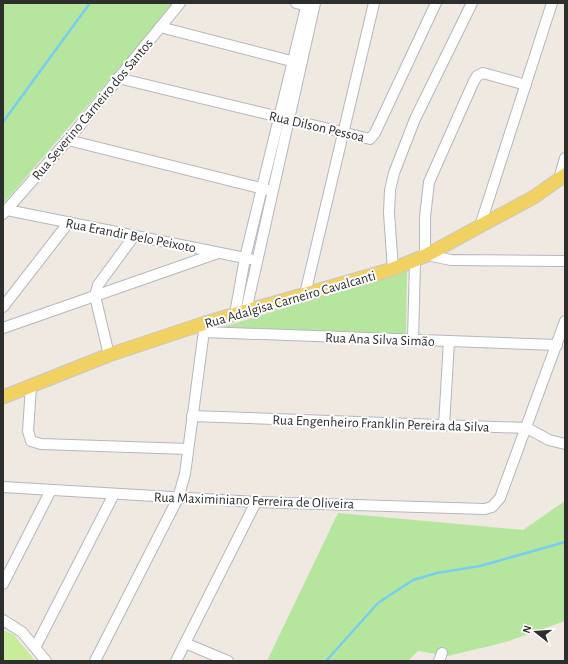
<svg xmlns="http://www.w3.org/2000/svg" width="568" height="664" font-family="'Alegreya Sans',sans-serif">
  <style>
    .green { fill: #b6e59e }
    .pitch { fill: #c9ec9a }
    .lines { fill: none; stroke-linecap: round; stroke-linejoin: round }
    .stream { stroke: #75cff0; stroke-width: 2.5 }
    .minor-casing { stroke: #b4b7c1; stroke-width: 12 }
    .major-casing { stroke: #c9c9c9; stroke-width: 15 }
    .minor { stroke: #fff; stroke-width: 10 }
    .major { stroke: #f2d163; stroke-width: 13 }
    .labels { text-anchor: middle; stroke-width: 4; stroke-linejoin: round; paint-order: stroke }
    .street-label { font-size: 14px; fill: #2e2e2e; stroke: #fff }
  </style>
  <rect width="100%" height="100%" fill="#efe9e1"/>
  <!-- green -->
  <g class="green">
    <polygon points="3,3 175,3 3,204"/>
    <polygon points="407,271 406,334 223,327"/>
    <polygon points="565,501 565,621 506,642 448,656 418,651 408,661 267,661 338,513 523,530"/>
  </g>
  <!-- pitch -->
  <polygon class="pitch" points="3,630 14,635 35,661 3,661"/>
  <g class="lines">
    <!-- stream -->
    <g class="stream">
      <polyline points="3,122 90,3"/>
      <polyline points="326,661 378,603 413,580 437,573 480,566 565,542"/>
    </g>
    <defs>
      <g id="minor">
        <polyline points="296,3 312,7"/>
        <polyline points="160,27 299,63"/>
        <polyline points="118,78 370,139 375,133 436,3"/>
        <polyline points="68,140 268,190"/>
        <polyline points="559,179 565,158"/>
        <polyline points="7,210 250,259"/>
        <polyline points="3,214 68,140 180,3"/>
        <polyline points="480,226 552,3"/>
        <polyline points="427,255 451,260 565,261"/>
        <polyline points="425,256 425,217 429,182 474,81 477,76 483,73 526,85"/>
        <polyline points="393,269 389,213 390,190 394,173 415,119 472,3"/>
        <polyline points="305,294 374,3"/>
        <polyline points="3,307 69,222"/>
        <polyline points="246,311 315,3"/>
        <polyline points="235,314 245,258 307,3"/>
        <polyline points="3,328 218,253"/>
        <polyline points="204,332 557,345"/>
        <polyline points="413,340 415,261"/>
        <polyline points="109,355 95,296 98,285 134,236"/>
        <polyline points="31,386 28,431 31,441 41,444 188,449"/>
        <polyline points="192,416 527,428 549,440 565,444"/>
        <polyline points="444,426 449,341"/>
        <polyline points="3,487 256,502 485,509 492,507 500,498 565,321"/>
        <polyline points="3,584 51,490"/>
        <polyline points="3,620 22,632 46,661"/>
        <polyline points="185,643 228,661"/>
        <polyline points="36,646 114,494"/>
        <polyline points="95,661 178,498 185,474 205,323"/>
        <polyline points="176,661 256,502"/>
        <polyline points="439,661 442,653"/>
      </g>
      <polyline id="major" points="3,397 109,355 205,323 393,269 427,255 480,226 534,197 565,175"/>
    </defs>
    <!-- minor casing -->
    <use href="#minor" class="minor-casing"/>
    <!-- major casing -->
    <use href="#major" class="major-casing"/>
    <!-- minor -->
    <use href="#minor" class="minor"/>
    <!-- major -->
    <use href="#major" class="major"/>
  </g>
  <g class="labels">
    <!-- street labels -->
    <g class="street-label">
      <text transform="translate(92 109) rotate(-50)" y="5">Rua Severino Carneiro dos Santos</text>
      <text transform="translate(317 126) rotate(13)" y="5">Rua Dilson Pessoa</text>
      <text transform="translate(131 235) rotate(11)" y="5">Rua Erandir Belo Peixoto</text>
      <text transform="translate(290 299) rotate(-16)" y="5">Rua Adalgisa Carneiro Cavalcanti</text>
      <text transform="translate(380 339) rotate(2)" y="5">Rua Ana Silva Simão</text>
      <text transform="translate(381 423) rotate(2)" y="5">Rua Engenheiro Franklin Pereira da Silva</text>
      <text transform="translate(254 500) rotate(2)" y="5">Rua Maximiniano Ferreira de Oliveira</text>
    </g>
  </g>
  <!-- border -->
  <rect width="568" height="664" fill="none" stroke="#2e2e2e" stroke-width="8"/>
  <!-- north arrow -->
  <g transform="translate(536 632) rotate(287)" stroke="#ffffff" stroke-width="3" paint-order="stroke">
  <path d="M0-3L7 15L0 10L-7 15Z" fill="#2e2e2e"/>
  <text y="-6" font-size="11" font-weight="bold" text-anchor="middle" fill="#2e2e2e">N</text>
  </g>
</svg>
